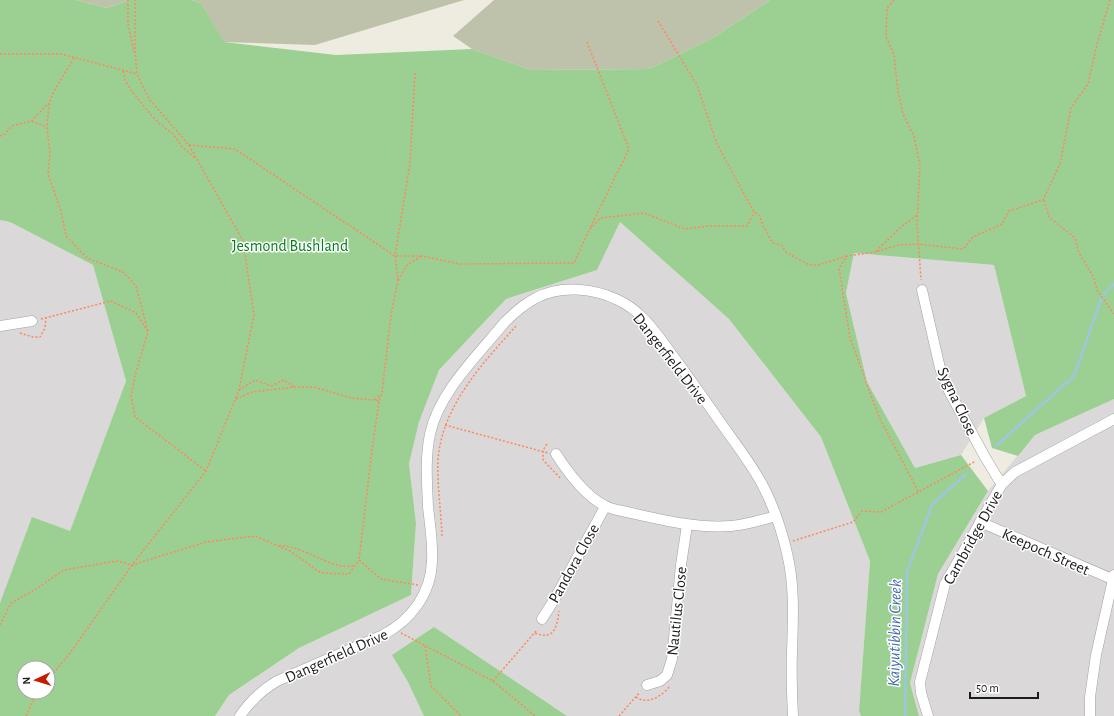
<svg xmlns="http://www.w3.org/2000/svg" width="1114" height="716" font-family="'Alegreya Sans',sans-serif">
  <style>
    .residential { fill: #dad8d8 }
    .construction { fill: #bfc2ab }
    .forest { fill: #9cd092; fill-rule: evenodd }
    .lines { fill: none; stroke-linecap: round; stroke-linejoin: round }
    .stream { stroke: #9dc7df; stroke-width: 2.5 }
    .minor-casing { stroke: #a2a2a2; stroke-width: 11 }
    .path { stroke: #ff8660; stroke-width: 1.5; stroke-dasharray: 2 2; stroke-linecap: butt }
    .minor { stroke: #fff; stroke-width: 10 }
    .labels { text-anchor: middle; stroke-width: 3; stroke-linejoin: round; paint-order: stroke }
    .park-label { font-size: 16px; fill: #057e1f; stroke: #fff }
    .street-label { font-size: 16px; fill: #1b1b1b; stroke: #fff }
    .water-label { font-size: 17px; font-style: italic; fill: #436baf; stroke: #fff }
  </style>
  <rect width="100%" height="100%" fill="#eeebe0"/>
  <!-- residential -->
  <g class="residential">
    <polygon points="0,220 10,222 93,265 126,381 70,531 0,603"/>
    <polygon points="620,222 729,319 821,437 870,561 859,711 861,716 215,716 229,695 299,648 411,595 416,523 409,464 419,422 439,370 506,299 597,270"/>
    <polygon points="854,253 994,265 1026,396 984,418 961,455 915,468 867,382 846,293"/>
    <polygon points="1114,399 1114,716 919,716 910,683 938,574 988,491 1035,435"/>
  </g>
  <!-- construction -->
  <g class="construction">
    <polygon points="76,0 130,0 107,8"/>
    <polygon points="191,0 464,0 315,45 223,42 201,3"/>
    <polygon points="494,0 770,0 711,39 649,69 531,70 472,49 453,36"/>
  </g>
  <!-- forest -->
  <g class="forest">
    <path d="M 0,0 L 76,0 L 107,8 L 130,0 L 191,0 L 201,3 L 224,42 L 336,55 L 472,49 L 531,70 L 649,69 L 711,39 L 770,0 L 1114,0 L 1114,399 L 1035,435 L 1018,456 L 992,448 L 984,418 L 1026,396 L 994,265 L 854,253 L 846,293 L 867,382 L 915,468 L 961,455 L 988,491 L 938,574 L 910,683 L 919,716 L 861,716 L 859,711 L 870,561 L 821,437 L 729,319 L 620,222 L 597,270 L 506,299 L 439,370 L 419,422 L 409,464 L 416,523 L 411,595 L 299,648 L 229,695 L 215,716 L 0,716 L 0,603 L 32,517 L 70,531 L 126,381 L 93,265 L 10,222 L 0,220 ZM 24,668 L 48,668 L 48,692 L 24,692 Z"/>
    <polygon points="434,627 567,716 424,716 408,682 392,655"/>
  </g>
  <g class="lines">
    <!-- stream -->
    <g class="stream">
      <polyline points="996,446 1074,376 1102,297 1114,284"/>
      <polyline points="905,716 907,572 932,505 966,474"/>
    </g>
    <defs>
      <g id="minor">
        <polyline points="922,290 940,368 949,391 985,457 997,477 1002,484"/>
        <polyline points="0,326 32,321"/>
        <path d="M 556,454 C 569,474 589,502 613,509 C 651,517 691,529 731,526 C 746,525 761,520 776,516"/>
        <polyline points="980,522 1112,579"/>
        <polyline points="542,619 554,600 605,507"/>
        <polyline points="647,685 660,681 667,675 672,659 681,565 687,525"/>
        <path d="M 240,716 C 250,701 262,690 277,681 L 383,635 C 411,620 431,594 432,561 C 433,543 430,525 428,507 C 427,483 425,458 430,434 C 439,392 478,355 505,322 C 514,313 524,304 536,298 C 560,285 594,288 618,300 C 642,311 656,333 671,353 C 687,375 703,397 718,419 C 734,442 753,465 765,490 C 775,510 782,532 787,553 C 795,586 793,619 792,652 C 791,674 792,695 793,716"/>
        <polyline points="928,716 921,693 920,682 945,584 1002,484 1015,472 1114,419"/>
        <polyline points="1090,716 1090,697 1096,655 1114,575"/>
      </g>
    </defs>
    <!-- minor casing -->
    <use href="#minor" class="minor-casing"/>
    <!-- path -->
    <g class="path">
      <polyline points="128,0 128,24 134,52"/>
      <polyline points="894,0 887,8 886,37 894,54 898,92 903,114 914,136 920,165 917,224 921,280"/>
      <polyline points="658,21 697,85 717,144 754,212 760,216 763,226 773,243 781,245 786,252 809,265 818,265 847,256"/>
      <polyline points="587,42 629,149 590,228"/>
      <polyline points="0,54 61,54 137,74"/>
      <polyline points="74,58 54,91 49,103 47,127 50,154 48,174 61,211 66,236 87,258 123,272 136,286 148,332"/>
      <polyline points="123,71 126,82 131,90 150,114 160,124 173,134 183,148 196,159"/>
      <polyline points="415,73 410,163 395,256 398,280 391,315 382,393 379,401 372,450 359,560 381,579 418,585"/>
      <polyline points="32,121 47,127"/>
      <polyline points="0,136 5,134 12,126 31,121 49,103"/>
      <polyline points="189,145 235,149 395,256 422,256 460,264 574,263 589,230 601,218 644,213 685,229 708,226 747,226 754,212"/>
      <polyline points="1044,200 1049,217 1075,238 1079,253 1094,278 1097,290 1114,314"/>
      <polyline points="876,251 902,226 917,215"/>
      <polyline points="398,280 407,265 422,256"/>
      <polyline points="41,319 111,301 136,313 148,332 136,372 131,396 135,417 206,471"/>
      <polyline points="20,333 33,337 40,337 45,328 46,318"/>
      <polyline points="239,390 255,380 271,386 284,380 294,387"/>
      <polyline points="236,399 252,392 295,387 314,387 351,398 375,400 379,401"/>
      <polyline points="375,400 381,394"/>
      <polyline points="445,425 548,453"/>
      <polyline points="547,444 543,450 543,460 561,479"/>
      <polyline points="918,491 879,417 850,338 839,268 847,256 875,252 899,245 918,244 963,249 973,237 1002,224 1009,211 1043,200 1060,164 1071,108 1088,84 1097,44 1110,0"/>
      <path d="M 442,536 C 441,511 437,485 438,460 C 442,406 482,364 516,326"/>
      <polyline points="793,541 853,522 862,511 881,512 976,461"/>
      <path d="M 279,546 C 297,544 324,564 343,566 C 346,567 351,566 355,565"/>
      <polyline points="0,625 11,603 33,591 64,570 117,561 132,565 206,542 255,536 290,551 321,573 349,574 359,560"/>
      <polyline points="401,633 493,681 535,716"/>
      <path d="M 535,633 C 555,641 557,626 559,611"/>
      <polyline points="425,646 431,686 461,716"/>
      <polyline points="48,679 68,656 132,565 206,471 239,390 254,315 243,241 189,145 149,99 137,74 135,51 135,0"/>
      <polyline points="493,681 536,631"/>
      <path d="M 636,697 C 648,706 663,695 670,686"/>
      <polyline points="26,716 37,692"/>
      <polyline points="619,716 640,692"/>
    </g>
    <!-- minor -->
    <use href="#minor" class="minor"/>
  </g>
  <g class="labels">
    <!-- park labels -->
    <g class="park-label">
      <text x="290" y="251">Jesmond Bushland</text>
    </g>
    <!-- street labels -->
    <g class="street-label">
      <text transform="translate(671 358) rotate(52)" y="6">Dangerfield Drive</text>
      <text transform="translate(958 401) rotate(65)" y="6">Sygna Close</text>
      <text transform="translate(972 537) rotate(-61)" y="6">Cambridge Drive</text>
      <text transform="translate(1046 551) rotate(24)" y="6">Keepoch Street</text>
      <text transform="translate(573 563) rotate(-61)" y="6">Pandora Close</text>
      <text transform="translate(676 611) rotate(-84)" y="6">Nautilus Close</text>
      <text transform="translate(336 655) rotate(-24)" y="6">Dangerfield Drive</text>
    </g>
    <!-- water labels -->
    <g class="water-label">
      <text transform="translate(894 633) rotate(-89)" y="6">Kaiyutibbin Creek</text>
    </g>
  </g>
  <!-- north arrow -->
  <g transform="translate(36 680) rotate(266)"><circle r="19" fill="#ffffff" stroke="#a4a4a4"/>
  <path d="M0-3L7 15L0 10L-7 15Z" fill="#c71b00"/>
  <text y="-6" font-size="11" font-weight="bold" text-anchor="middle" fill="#1b1b1b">N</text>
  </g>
  <!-- scale -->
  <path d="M970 692v6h68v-6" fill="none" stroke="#1b1b1b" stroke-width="2"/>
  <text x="976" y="692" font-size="12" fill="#1b1b1b" stroke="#ffffff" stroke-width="3" paint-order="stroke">50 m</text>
</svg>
